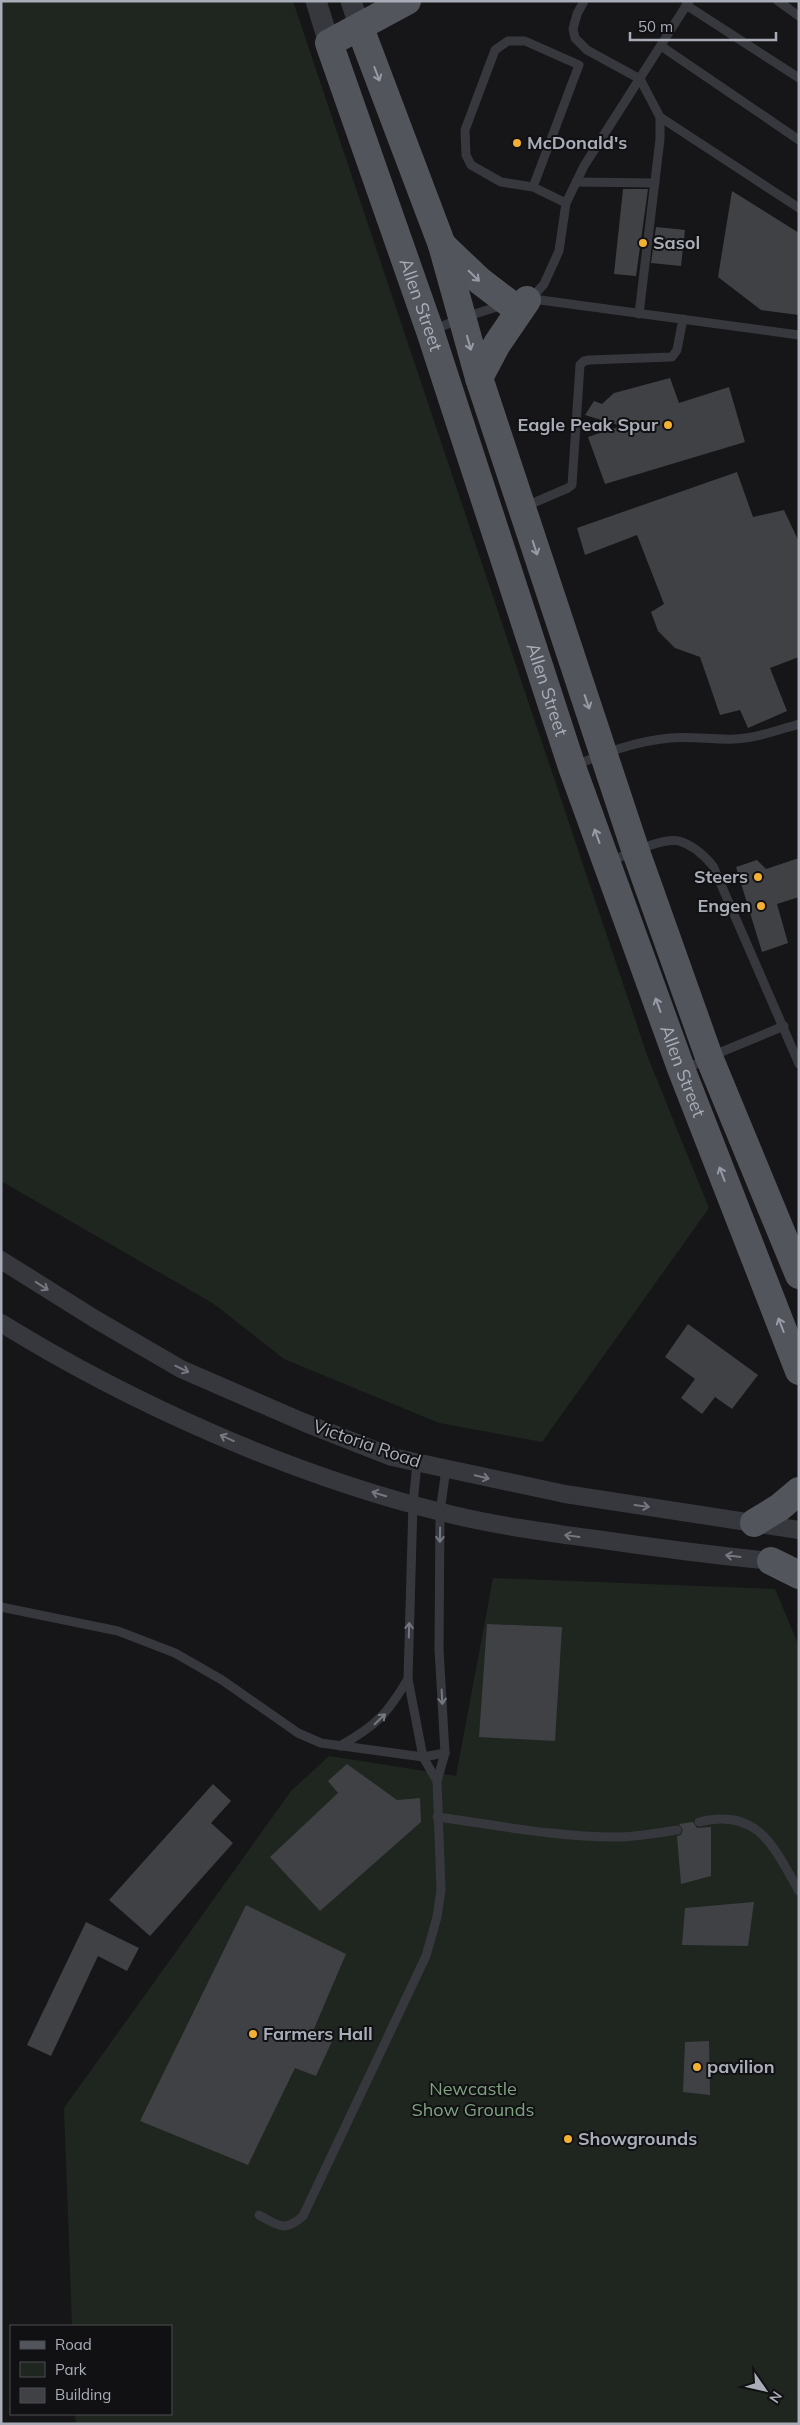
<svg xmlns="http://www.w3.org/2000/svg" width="800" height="2425" font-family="Mulish,sans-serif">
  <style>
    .green { fill: #1e261f }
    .building { fill: #404145 }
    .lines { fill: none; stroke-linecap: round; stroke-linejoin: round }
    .service { stroke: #37383d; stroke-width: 9 }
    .minor { stroke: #37383d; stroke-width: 18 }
    .tertiary { stroke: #37383d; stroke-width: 21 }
    .primary { stroke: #53555c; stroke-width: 28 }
    .oneway { stroke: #979ba6 }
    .oneway2 { stroke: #757881 }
    .poi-dot { fill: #f2b134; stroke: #111113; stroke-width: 2 }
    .labels { text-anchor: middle; stroke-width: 4; stroke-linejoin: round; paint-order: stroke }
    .poi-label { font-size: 18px; font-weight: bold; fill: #a8adb8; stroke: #111113; text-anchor: start }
    .street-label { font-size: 18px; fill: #a8adb8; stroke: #111113 }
    .park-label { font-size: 18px; fill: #7fa381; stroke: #111113 }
  </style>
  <rect width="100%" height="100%" fill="#161618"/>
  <!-- green -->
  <g class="green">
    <polygon points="1,1 293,1 647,1055 709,1208 542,1442 439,1423 284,1359 214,1304 1,1181"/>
    <polygon points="493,1578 775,1589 799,1646 799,2424 76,2424 75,2414 171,2414 171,2326 72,2326 64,2108 291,1791 329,1756 456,1776"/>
  </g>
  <!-- building -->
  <g class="building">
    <polygon points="623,189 648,189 636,276 614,274"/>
    <polygon points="732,191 799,233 799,315 761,310 718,277"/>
    <polygon points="656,227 685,230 681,266 651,263"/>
    <polygon points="670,378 679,403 729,387 745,442 605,484 588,437 621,426 585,415 594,401 602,404 614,393"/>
    <polygon points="737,472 753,517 784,510 799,542 799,657 770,668 787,711 748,728 740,710 720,715 700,657 675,648 658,631 651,612 664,604 637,535 585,555 577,528"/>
    <polygon points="799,858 799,897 777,904 788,943 762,952 736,867 757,860 766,869"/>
    <polygon points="688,1324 758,1375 732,1409 715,1397 702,1414 681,1398 695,1379 665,1357"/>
    <polygon points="487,1624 562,1627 555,1741 479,1737"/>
    <polygon points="347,1764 397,1800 420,1798 421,1822 320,1911 270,1857 338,1793 328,1781"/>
    <polygon points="213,1784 231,1801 211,1823 233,1843 150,1936 109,1900"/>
    <polygon points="693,1822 697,1828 711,1827 711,1876 681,1884 677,1836 681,1835 683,1830 679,1824"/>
    <polygon points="754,1902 748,1946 682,1945 685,1908"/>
    <polygon points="246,1905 346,1954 313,2031 334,2037 316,2076 295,2068 248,2165 140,2121"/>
    <polygon points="86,1922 139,1948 127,1971 98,1956 51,2056 27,2045"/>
    <polygon points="709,2041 710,2095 683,2092 685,2042"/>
  </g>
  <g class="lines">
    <!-- service -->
    <g class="service">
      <polyline points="584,1 577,14 573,29 575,38 587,50 640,79 660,117 660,139 639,314"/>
      <polyline points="778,1 799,16"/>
      <polyline points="686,5 799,78"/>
      <polyline points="661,46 799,140"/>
      <polyline points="660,117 799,208"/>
      <polyline points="576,182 655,183"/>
      <polyline points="533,187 579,65 525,41 508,41 495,50 465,130 466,155 471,165 501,182 533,187 566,203"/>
      <polyline points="533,299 799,335"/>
      <polyline points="530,300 544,284 559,251 566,203 584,166 689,1"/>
      <polyline points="433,330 462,318 503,305"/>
      <polyline points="524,507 568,488 572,485 580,365 584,361 589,360 672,357 677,350 683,319"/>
      <path d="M 574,766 C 604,753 636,741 670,738 C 692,736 713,740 735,739 C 757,738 778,730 799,724"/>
      <path d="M 609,862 C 624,855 663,837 679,841 C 693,845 704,855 713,866 L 799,1064"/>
      <polyline points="685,1070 709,1057 784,1026"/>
      <polyline points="417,1463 413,1504 408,1679 423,1757 437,1781"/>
      <polyline points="1,1607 118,1631 175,1653 222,1680 298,1733 321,1743 423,1757 445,1753"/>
      <path d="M 340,1746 C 377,1725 387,1714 408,1679"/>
      <path d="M 437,1817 C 496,1825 556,1837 616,1837 C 636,1837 657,1833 677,1830"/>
      <path d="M 699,1822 C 758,1807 774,1847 799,1891"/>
      <path d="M 259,2215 C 278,2225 284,2233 303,2216 L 426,1956 L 437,1917 L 441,1890 L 437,1781 L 445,1753 L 439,1649 L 440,1512 L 446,1469"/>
    </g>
    <!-- minor -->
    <g class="minor">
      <polyline points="1,1260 95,1319 181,1369 303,1422 392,1457 565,1494 799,1530"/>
      <path d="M 1,1323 C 132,1404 292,1475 441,1512 C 492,1525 544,1532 596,1539 C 657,1548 719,1556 781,1562"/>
    </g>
    <!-- tertiary -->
    <g class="tertiary">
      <polyline points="316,1 329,43"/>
      <polyline points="351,1 360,28"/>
    </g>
    <!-- primary -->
    <g class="primary">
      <path id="s1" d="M 407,1 L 329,43 L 430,331 L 572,767 L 682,1071 L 799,1371"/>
      <polyline points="360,28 442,245 479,378 635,849 709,1057 799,1275"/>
      <polyline points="442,245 480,281 509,303"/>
      <polyline points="479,378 497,344 527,300"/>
      <polyline points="754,1523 780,1507 799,1491"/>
      <polyline points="771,1561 799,1575"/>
    </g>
  </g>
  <!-- one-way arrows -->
  <defs><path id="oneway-shaft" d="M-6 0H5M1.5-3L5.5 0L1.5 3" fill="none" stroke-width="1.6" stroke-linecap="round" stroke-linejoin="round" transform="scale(1.25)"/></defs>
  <g class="oneway">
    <use href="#oneway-shaft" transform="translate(377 74) rotate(69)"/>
    <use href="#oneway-shaft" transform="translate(474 276) rotate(44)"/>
    <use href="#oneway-shaft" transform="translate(469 343) rotate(74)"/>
    <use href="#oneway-shaft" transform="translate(535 548) rotate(72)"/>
    <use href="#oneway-shaft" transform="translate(587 702) rotate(71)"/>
    <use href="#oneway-shaft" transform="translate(597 836) rotate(-110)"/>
    <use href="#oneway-shaft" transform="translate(658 1005) rotate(-110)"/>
    <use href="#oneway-shaft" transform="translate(722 1174) rotate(-111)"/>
    <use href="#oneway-shaft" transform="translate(781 1325) rotate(-111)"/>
  </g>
  <g class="oneway2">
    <use href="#oneway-shaft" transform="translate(42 1286) rotate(33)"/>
    <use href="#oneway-shaft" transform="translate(182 1369) rotate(26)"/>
    <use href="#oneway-shaft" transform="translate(227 1438) rotate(-156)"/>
    <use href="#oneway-shaft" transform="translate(482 1477) rotate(13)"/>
    <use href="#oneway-shaft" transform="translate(379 1494) rotate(-163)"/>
    <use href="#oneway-shaft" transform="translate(642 1506) rotate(8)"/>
    <use href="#oneway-shaft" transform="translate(440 1535) rotate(91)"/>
    <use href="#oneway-shaft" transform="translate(572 1536) rotate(-172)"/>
    <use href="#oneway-shaft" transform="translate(733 1556) rotate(-173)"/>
    <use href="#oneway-shaft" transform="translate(409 1630) rotate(-88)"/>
    <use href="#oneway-shaft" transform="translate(442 1697) rotate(87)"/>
    <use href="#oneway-shaft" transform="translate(380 1719) rotate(-44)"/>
  </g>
  <!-- markers -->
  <g class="poi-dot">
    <circle cx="517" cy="143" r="5"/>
    <circle cx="643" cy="243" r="5"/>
    <circle cx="668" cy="425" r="5"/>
    <circle cx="758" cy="877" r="5"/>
    <circle cx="761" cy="906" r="5"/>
    <circle cx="253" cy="2034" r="5"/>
    <circle cx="697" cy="2067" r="5"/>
    <circle cx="568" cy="2139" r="5"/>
  </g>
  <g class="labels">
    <!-- poi labels -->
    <g class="poi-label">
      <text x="527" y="149">McDonald's</text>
      <text x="653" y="249">Sasol</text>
      <text x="658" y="431" text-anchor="end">Eagle Peak Spur</text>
      <text x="748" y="883" text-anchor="end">Steers</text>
      <text x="751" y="912" text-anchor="end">Engen</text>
      <text x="263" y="2040">Farmers Hall</text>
      <text x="707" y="2073">pavilion</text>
      <text x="578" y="2145">Showgrounds</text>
    </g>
    <!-- street labels -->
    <g class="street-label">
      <text dy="6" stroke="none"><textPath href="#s1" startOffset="366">Allen Street</textPath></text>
      <text dy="6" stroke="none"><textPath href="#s1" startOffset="771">Allen Street</textPath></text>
      <text dy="6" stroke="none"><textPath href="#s1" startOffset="1176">Allen Street</textPath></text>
      <text transform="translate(367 1444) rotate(19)" y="6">Victoria Road</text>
    </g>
    <!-- park labels -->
    <g class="park-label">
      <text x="473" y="2095">Newcastle<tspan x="473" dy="21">Show Grounds</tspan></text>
    </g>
  </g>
  <!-- border -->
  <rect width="800" height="2425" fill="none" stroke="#a8adb8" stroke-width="5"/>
  <!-- legend -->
  <rect x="10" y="2325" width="162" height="90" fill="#111113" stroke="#4d4f55"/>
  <rect x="20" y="2341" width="25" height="8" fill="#53555c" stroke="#4d4f55"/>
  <text x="55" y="2350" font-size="15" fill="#a8adb8">Road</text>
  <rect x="20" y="2362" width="25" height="15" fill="#1e261f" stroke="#4d4f55"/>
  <text x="55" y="2375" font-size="15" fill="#a8adb8">Park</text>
  <rect x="20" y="2388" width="25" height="15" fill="#404145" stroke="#4d4f55"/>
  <text x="55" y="2400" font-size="15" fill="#a8adb8">Building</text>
  <!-- north arrow -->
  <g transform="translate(765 2390) rotate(124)" stroke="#111113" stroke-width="4" paint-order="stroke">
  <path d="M0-4L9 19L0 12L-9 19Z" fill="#a8adb8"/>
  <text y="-8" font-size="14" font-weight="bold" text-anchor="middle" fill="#a8adb8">N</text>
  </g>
  <!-- scale -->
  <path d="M630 32v8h146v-8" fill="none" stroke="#a8adb8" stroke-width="2.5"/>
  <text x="638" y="32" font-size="15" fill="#a8adb8" stroke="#111113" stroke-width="4" paint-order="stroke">50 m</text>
</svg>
